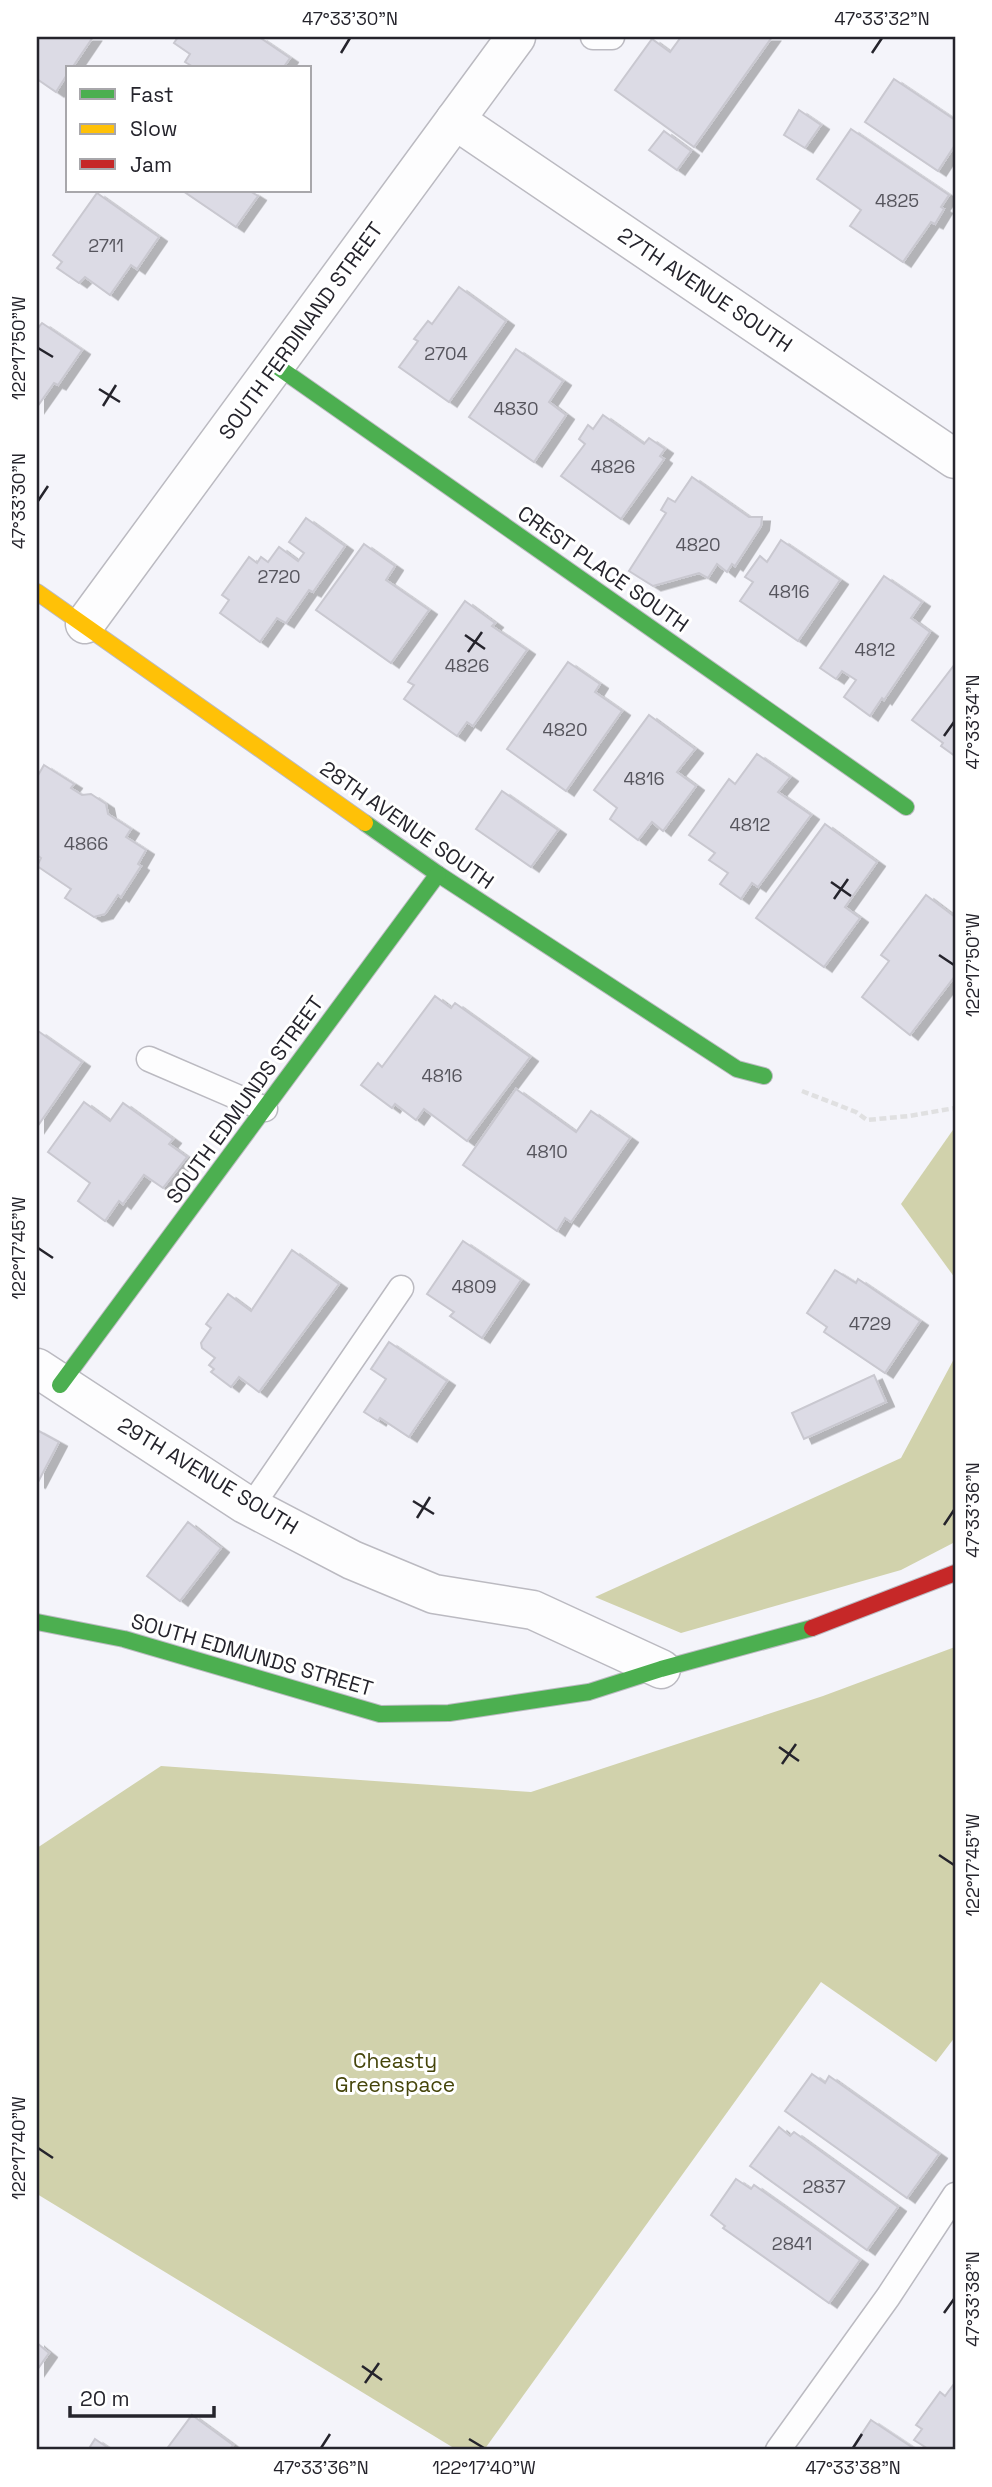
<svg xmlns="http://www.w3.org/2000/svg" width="992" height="2487" font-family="'Space Grotesk',sans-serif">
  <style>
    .forest { fill: #d1d2ac }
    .building { fill: #dcdbe5; stroke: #c9c8d0; stroke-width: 2; filter: url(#shadow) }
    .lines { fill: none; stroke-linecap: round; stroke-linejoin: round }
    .lane-casing { stroke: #bbbac1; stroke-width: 27 }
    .street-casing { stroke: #bbbac1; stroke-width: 41 }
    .fast-casing { stroke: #bbbac1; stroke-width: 18 }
    .slow-casing { stroke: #bbbac1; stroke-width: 18 }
    .jam-casing { stroke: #bbbac1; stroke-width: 18 }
    .path { stroke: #e0e0e1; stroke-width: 4.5; stroke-dasharray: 7 3.5; stroke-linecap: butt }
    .lane { stroke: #fdfdfe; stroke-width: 24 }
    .street { stroke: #fdfdfe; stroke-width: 38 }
    .fast { stroke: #4caf50; stroke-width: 16 }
    .slow { stroke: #ffc107; stroke-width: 16 }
    .jam { stroke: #c62828; stroke-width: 16 }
    .ticks { fill: none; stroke: #25242c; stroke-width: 2.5 }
    .labels { text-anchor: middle; stroke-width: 6; stroke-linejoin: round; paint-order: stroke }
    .number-label { font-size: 18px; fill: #56555d }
    .street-label { font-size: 21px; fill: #25242c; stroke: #fff }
    .park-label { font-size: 21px; fill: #45450a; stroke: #fff }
    .neatline { fill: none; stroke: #25242c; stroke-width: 2.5 }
    .ticks-label { font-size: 18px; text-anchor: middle; fill: #25242c }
  </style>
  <defs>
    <filter id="shadow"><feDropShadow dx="8" dy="4.5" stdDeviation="0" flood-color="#0004"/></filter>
  </defs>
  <rect width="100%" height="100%" fill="#f4f4fa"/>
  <!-- forest -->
  <g class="forest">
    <polygon points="955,1127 955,1278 901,1204"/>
    <polygon points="955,1357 955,1542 901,1570 681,1633 595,1597 901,1458"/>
    <polygon points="955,1647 955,2037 936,2062 821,1982 484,2450 457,2450 37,2194 37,1848 161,1766 531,1792 823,1696"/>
  </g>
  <!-- building -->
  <g class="building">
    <polygon points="37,37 93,37 72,68 68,68 68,73 56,92 37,79"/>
    <polygon points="178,37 259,37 290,58 283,68 195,68 185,62 190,54 174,43"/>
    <polygon points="681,37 772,37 694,147 615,90 652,39 670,52"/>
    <polygon points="894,79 955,120 955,145 938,171 865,122"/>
    <polygon points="799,110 821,125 805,148 784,135"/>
    <polygon points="851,129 949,195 941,207 944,209 935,224 931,222 903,262 850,226 861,210 817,179"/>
    <polygon points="664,131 691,151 677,170 649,150"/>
    <polygon points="183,191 250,191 258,196 236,227"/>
    <polygon points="97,193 159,237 137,269 131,265 110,295 85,277 79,283 57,268 62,262 53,255"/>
    <polygon points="459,287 506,321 449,402 399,367 418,341 414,339 428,321 432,324"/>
    <polygon points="42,323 82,350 58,385 54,383 37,407 37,329"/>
    <polygon points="516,349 563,381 549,402 566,415 534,462 469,417"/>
    <polygon points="603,415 644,444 649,438 665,449 660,456 664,459 621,519 561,476 585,444 579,439 588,425 593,429"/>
    <polygon points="692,477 749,517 762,517 761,526 735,566 732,564 727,572 717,564 708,578 699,573 653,586 629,571 666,513 661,510 668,498 675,502"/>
    <polygon points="306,518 345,546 313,592 309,590 286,623 277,618 260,642 220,613 229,600 222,595 249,557 257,563 261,557 268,562 279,547 298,561 304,553 289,542"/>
    <polygon points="781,540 840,580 798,641 740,601 753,582 745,577 760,556 767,562"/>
    <polygon points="364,544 395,566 386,580 429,610 391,663 316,610"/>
    <polygon points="884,576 922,602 911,618 930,632 884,700 882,698 870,716 844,697 856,680 842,671 836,679 820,668"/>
    <polygon points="465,601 495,623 492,626 527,650 473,726 467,722 457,736 404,699 414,685 408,682"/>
    <polygon points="568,662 600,684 595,692 622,711 566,791 507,749"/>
    <polygon points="955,664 955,756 941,746 943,743 912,720"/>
    <polygon points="649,715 695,749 677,772 696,786 663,831 652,822 638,840 610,819 617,808 594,790"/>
    <polygon points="757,754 790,777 778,792 811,815 758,887 752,883 741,899 720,884 728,873 709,860 715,853 689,835 729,779 735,784"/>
    <polygon points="44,765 74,784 71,788 82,795 91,794 106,804 108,814 131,829 126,837 146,850 138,864 141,866 121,897 118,895 105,914 94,917 65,898 71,889 37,866 41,858 37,855 37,777"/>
    <polygon points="502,791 558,830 531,867 476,829"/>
    <polygon points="825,824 877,862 845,907 860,918 824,967 756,918"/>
    <polygon points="926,895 955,917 955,976 910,1035 862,997 889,961 881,955"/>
    <polygon points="435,996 451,1008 455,1003 530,1057 467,1141 424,1109 416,1120 395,1104 392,1108 361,1085 378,1063 382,1067"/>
    <polygon points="38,1031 82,1062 37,1127 37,1032"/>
    <polygon points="516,1089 576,1132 591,1111 630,1138 571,1222 565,1218 557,1231 463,1165"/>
    <polygon points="84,1102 110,1121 123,1103 173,1139 169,1144 187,1157 163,1188 144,1175 123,1204 119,1201 105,1221 78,1201 90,1183 48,1152"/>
    <polygon points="463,1241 521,1280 482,1338 450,1316 454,1312 427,1294"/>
    <polygon points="292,1250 339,1284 259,1392 239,1377 231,1387 211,1372 214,1369 209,1365 215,1358 202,1348 201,1343 211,1328 206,1324 228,1294 251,1311"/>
    <polygon points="835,1270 856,1283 858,1279 920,1321 885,1373 824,1332 827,1327 807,1313"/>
    <polygon points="389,1342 447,1381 409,1437 380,1418 378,1421 364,1412 386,1379 371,1369"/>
    <polygon points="874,1375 886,1402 804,1439 792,1413"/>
    <polygon points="37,1430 59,1442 37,1484"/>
    <polygon points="188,1522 221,1548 180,1601 147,1576"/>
    <polygon points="812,2074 825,2083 829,2076 939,2154 907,2198 785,2111"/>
    <polygon points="779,2127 790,2136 794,2132 898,2207 867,2250 750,2166"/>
    <polygon points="736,2179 751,2189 754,2185 860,2260 829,2303 723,2228 725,2226 711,2215"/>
    <polygon points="37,2343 49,2353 37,2370"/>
    <polygon points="954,2384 955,2450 930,2450 914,2440 922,2429 916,2425 940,2392 945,2396"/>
    <polygon points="192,2415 233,2445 229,2450 166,2450"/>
    <polygon points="871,2420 916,2450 851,2450"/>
    <polygon points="95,2439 111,2450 88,2450"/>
  </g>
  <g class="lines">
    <defs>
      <g id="lane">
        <polyline points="593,37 612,37"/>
        <polyline points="149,1059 265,1109"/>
        <polyline points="251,1507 401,1288"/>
        <polyline points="778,2450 888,2297 955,2195"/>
      </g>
      <g id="street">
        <polyline points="455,120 955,459"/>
        <polyline points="85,624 516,37"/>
        <polyline points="37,1368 245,1504 352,1560 434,1594 533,1610 661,1669"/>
      </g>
      <g id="fast">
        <polyline points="275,365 906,807"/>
        <polyline points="365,823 438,874 737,1069 764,1076"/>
        <polyline points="60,1385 438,874"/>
        <polyline points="37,1622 124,1639 380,1714 449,1713 589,1692 661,1669 812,1628"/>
      </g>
      <polyline id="slow" points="37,592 365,823"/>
      <polyline id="jam" points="812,1628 955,1573"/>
    </defs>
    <!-- lane casing -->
    <use href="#lane" class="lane-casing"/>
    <!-- street casing -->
    <use href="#street" class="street-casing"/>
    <!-- fast casing -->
    <use href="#fast" class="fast-casing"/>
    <!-- slow casing -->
    <use href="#slow" class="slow-casing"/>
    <!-- jam casing -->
    <use href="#jam" class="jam-casing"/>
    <!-- path -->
    <polyline class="path" points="802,1091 856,1112 867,1120 909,1116 955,1108"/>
    <!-- lane -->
    <use href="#lane" class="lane"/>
    <!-- street -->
    <use href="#street" class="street"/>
    <!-- fast -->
    <use href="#fast" class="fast"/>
    <!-- slow -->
    <use href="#slow" class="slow"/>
    <!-- jam -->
    <use href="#jam" class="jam"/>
  </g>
  <!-- ticks -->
  <path class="ticks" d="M 341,53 L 350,38M 872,53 L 882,38M 38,348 L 53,357M 99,389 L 120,402M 103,406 L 116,385M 38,501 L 48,486M 465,635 L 485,649M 468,652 L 482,632M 944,736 L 954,722M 831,882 L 851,896M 834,899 L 848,879M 939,955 L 954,965M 38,1248 L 53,1258M 413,1501 L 434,1514M 417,1518 L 430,1497M 944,1525 L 954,1510M 779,1747 L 799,1761M 782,1764 L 796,1744M 939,1855 L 954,1865M 38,2148 L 53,2158M 944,2313 L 954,2299M 362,2366 L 382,2380M 365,2383 L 379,2363M 469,2439 L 484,2448M 321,2448 L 330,2434M 853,2448 L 862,2434"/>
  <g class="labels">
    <!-- number labels -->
    <g class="number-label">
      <text x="897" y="207">4825</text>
      <text x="106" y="252">2711</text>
      <text x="446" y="360">2704</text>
      <text x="516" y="415">4830</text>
      <text x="613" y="473">4826</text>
      <text x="698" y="551">4820</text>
      <text x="279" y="583">2720</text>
      <text x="789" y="598">4816</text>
      <text x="875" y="656">4812</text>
      <text x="467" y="672">4826</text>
      <text x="565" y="736">4820</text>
      <text x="644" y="785">4816</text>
      <text x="750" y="831">4812</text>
      <text x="86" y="850">4866</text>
      <text x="442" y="1082">4816</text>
      <text x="547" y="1158">4810</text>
      <text x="474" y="1293">4809</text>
      <text x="870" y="1330">4729</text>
      <text x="824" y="2193">2837</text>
      <text x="792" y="2250">2841</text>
    </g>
    <!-- street labels -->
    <g class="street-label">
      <text transform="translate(705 290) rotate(34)" y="7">27TH AVENUE SOUTH</text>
      <text transform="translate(301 331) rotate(-54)" y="7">SOUTH FERDINAND STREET</text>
      <text transform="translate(603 569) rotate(35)" y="7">CREST PLACE SOUTH</text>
      <text transform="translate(407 825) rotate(35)" y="7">28TH AVENUE SOUTH</text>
      <text transform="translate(245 1100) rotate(-54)" y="7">SOUTH EDMUNDS STREET</text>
      <text transform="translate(208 1476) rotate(31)" y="7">29TH AVENUE SOUTH</text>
      <text transform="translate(252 1655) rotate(16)" y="7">SOUTH EDMUNDS STREET</text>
    </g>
    <!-- park labels -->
    <g class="park-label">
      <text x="395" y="2068">Cheasty<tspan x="395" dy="24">Greenspace</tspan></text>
    </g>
  </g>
  <!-- border -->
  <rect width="992" height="2487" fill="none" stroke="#ffffff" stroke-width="77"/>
  <!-- legend -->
  <rect x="66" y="66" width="245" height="126" fill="#ffffff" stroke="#a8a7ab" stroke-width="2"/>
  <rect x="80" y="89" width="35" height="10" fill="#4caf50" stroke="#a8a7ab" stroke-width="2"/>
  <text x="130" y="102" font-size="21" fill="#25242c">Fast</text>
  <rect x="80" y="124" width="35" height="10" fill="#ffc107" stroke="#a8a7ab" stroke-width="2"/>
  <text x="130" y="136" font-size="21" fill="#25242c">Slow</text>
  <rect x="80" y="159" width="35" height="10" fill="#c62828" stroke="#a8a7ab" stroke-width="2"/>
  <text x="130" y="172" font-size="21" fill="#25242c">Jam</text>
  <!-- scale -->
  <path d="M70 2406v10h144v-10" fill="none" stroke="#25242c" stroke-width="3.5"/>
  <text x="80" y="2406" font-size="21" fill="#25242c" stroke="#ffffff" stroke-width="5" paint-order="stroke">20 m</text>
  <rect x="38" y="38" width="916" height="2410" class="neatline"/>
  <g class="ticks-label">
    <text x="350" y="25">47°33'30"N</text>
    <text x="882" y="25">47°33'32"N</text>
    <text transform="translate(19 348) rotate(-90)" y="6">122°17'50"W</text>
    <text transform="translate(19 501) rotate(-90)" y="6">47°33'30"N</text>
    <text transform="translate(973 722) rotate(-90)" y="6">47°33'34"N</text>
    <text transform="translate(973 965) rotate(-90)" y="6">122°17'50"W</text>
    <text transform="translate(19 1248) rotate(-90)" y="6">122°17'45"W</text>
    <text transform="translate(973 1510) rotate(-90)" y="6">47°33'36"N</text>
    <text transform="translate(973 1865) rotate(-90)" y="6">122°17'45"W</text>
    <text transform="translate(19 2148) rotate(-90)" y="6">122°17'40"W</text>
    <text transform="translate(973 2299) rotate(-90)" y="6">47°33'38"N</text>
    <text x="321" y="2474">47°33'36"N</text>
    <text x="484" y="2474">122°17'40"W</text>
    <text x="853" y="2474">47°33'38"N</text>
  </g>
</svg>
